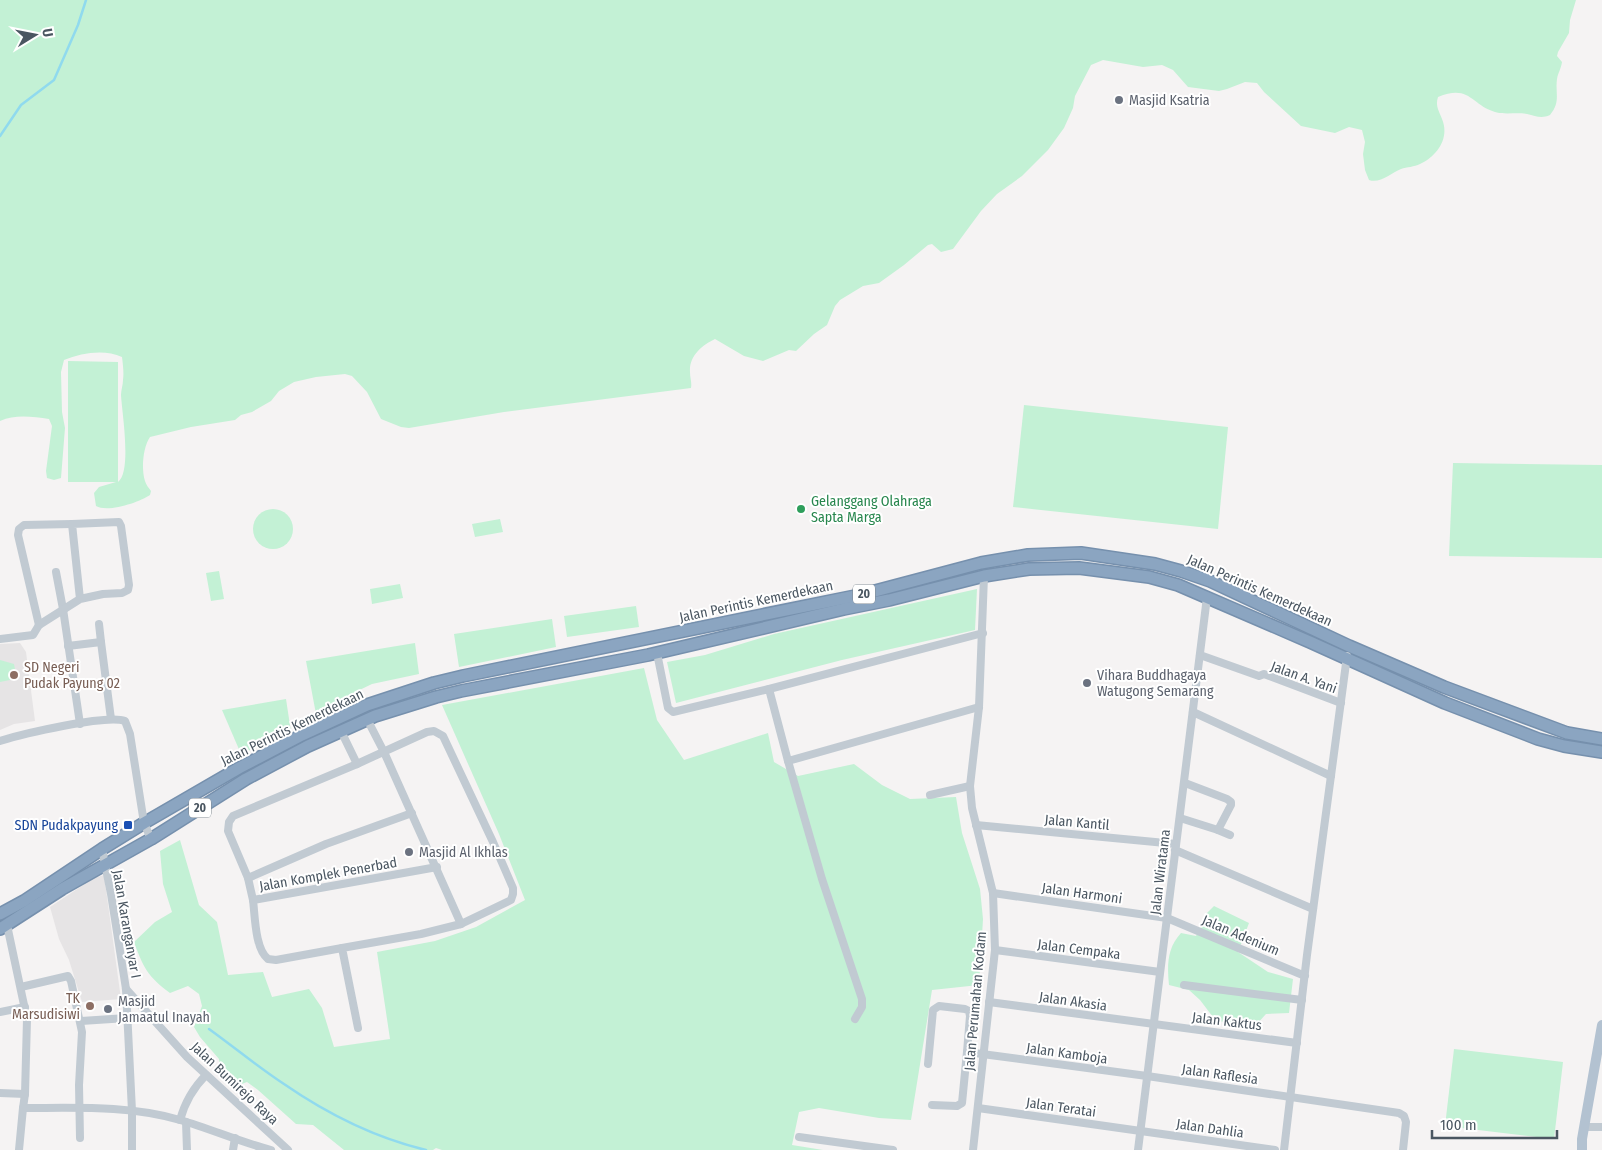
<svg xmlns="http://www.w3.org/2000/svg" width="1602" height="1150" font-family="'Fira Sans Condensed',sans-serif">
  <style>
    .education { fill: #e6e4e5 }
    .green { fill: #c3f1d5 }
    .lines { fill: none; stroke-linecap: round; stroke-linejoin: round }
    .stream { stroke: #90daee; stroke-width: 2.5 }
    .highway-casing { stroke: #7690ad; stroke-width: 14 }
    .minor { stroke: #c1cad2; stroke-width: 8 }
    .major { stroke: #b3c2d1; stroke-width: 10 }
    .highway { stroke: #8ba5c1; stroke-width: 11 }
    .worship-dot { fill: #6b7280; stroke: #fff; stroke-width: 2 }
    .leisure-dot { fill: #2e9e5b; stroke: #fff; stroke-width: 2 }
    .education-dot { fill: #8d6e63; stroke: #fff; stroke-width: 2 }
    .transit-dot { fill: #1a4fb4; stroke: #fff; stroke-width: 2 }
    .labels { text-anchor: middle; stroke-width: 4; stroke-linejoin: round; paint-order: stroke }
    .shield { fill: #fff; stroke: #808990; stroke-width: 1 }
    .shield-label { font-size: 12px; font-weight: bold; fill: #4a5661 }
    .worship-label { font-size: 14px; fill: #5b616d; stroke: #fff; text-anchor: start }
    .leisure-label { font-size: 14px; fill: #27864d; stroke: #fff; text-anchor: start }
    .street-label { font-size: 14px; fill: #4a5661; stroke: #fff }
    .education-label { font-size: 14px; fill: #785e54; stroke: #fff; text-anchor: start }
    .transit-label { font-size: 14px; fill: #164399; stroke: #fff; text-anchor: end }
  </style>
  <rect width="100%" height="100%" fill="#f5f3f3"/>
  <!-- education -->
  <g class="education">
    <polygon points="20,643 26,652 35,721 14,724 0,730 0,644"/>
    <polygon points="104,875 121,999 82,1002 69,960 59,939 50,907 94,878"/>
  </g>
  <!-- green -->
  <g class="green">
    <path d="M 0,0 L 1576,0 L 1570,20 L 1569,33 L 1558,52 L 1557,56 L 1562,62 C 1561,69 1558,73 1557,79 C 1555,93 1561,102 1550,115 C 1541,119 1536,116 1527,114 C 1517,112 1505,115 1495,112 C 1471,105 1470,84 1438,97 C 1435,106 1439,111 1442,119 C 1450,138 1437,156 1420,164 C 1414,167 1407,167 1401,169 C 1391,173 1380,184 1369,180 L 1365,170 L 1363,154 L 1365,142 L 1362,130 L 1349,127 L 1335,133 L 1301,126 L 1264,92 L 1257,83 L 1245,82 L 1227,89 L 1219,91 L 1188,87 L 1173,70 L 1162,65 L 1143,67 L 1103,60 L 1091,65 L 1089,69 L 1075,96 L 1073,108 L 1064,128 L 1048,150 L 1022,176 L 997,194 L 981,211 L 953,249 L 941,252 L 932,244 L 928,245 L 904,265 L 879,283 L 863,286 L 840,300 L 835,306 L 827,325 L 814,334 L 796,351 L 789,350 L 763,361 L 744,356 L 715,339 C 702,345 689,356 690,372 C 690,378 692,382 691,388 L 504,412 L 409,428 L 401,427 L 381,419 L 367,392 L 352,376 L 345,374 L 316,377 L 294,382 L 279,391 L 271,401 L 252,412 L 241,415 L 235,420 L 191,427 L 150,437 C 143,447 141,469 145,481 C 146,485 149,488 151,491 L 150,495 C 140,502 108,513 96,506 L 94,493 L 99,487 L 116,482 L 68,482 L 68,361 L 118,362 L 118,482 C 132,471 122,413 121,395 C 121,390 123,385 123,380 C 124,373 123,365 122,357 C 104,349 82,353 64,360 L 61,372 L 62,412 L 65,428 L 61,478 L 54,480 L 47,478 L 46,471 L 52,426 L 49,419 C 33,417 16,414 0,421 Z"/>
    <polygon points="1024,405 1228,427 1218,529 1013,507"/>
    <polygon points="1453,463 1602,465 1602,558 1449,556"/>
    <circle cx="273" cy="529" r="20"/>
    <polygon points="500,519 503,532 475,537 472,524"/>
    <polygon points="219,571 224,599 211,601 206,573"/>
    <polygon points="400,584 403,598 372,604 370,589"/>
    <polygon points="977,589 975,630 842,660 676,703 667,662 705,655 774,634"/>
    <polygon points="636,606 639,627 567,637 564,616"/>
    <polygon points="552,619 556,647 459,667 454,634"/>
    <polygon points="415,643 419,674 372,684 345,697 316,714 306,661"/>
    <polygon points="0,660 14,664 16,675 10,680 0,682"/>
    <path d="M 644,668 L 657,720 L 684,760 L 768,733 L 774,762 L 798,776 L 854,764 L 882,785 L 910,799 L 956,797 L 962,833 L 980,889 L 983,919 L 979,985 L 932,990 L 911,1120 L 879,1118 L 819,1108 L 799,1112 L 792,1145 L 823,1150 L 442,1150 L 436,1148 L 433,1150 L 344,1150 L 313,1125 L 296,1124 L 258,1090 L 247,1082 L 231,1088 L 220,1075 L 219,1059 L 200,1037 L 194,1027 L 202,1006 L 199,994 L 188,986 L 170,993 C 148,977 143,967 134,942 L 155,922 L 172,912 L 163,884 L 160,851 L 180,840 L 199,905 L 217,922 L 228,975 L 263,972 L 272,997 L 309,989 L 322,1008 L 334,1047 L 390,1039 L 377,952 L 435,941 L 476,927 L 525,900 L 499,834 L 442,705 Z"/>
    <polygon points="286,699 291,732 241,754 222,710"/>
    <path d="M 1214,906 L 1249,923 L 1238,952 L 1268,972 L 1293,979 L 1289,1013 L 1266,1014 L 1256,1025 L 1216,1021 L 1200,1000 L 1189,990 L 1169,985 C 1167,966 1167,948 1181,933 L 1196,936 L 1206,914 Z"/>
    <polygon points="1454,1049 1563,1062 1554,1139 1445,1126"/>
  </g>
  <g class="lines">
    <!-- stream -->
    <g class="stream">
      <polyline points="0,136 21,105 54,80 78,25 86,0"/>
      <path d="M 209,1029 C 234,1047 258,1067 284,1084 C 326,1113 376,1138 426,1150"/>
    </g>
    <defs>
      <g id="highway">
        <polyline points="0,914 24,901 102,849 144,823 239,768 302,735 367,705 434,683 463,676 860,595 981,563 1028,555 1081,553 1155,564 1181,571 1210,581 1349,646 1444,687 1567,733 1602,739"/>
        <polyline points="0,929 62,889 151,839 246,779 308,746 375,716 436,697 461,691 648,655 844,609 889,600 984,576 1029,569 1079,568 1149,577 1178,585 1310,642 1445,703 1538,739 1564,746 1602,752"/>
      </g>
    </defs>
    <!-- highway casing -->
    <use href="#highway" class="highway-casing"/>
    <!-- minor -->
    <g class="minor">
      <polyline points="56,572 63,609 80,724"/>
      <polyline points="99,624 101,642"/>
      <polyline points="39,625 18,535 19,529 24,525 72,524"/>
      <polyline points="0,639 33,635 39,625 80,599 103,594 122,593 128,590 129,585 121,526 119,522 72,524 80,599"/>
      <polyline points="68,646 101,642 111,719"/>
      <polyline points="657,653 668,708 673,712 769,689 983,633"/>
      <polyline points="1200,655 1259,676 1264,674 1341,703"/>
      <polyline points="769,689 788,761 979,707"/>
      <polyline points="1193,712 1331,776"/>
      <polyline points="341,731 357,764 427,732 434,731 443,736 493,842 513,888 513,894 511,900 461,924"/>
      <path d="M 0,741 C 22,734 107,714 125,721 L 130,734 L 144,823 L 151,839"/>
      <polyline points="788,761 822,879 862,999 862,1007 855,1019"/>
      <polyline points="930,795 970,786"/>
      <polyline points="1180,818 1218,830 1231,805 1231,802 1227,799 1185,783"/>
      <polyline points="976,825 1176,844"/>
      <polyline points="1218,830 1230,835"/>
      <polyline points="102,849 111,894 126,989 132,1111 132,1150"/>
      <polyline points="1175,850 1313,909"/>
      <polyline points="248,878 228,831 229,822 233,816 357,764"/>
      <polyline points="993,893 1167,918 1305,976"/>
      <polyline points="253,900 248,878 326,844 412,813"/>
      <path d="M 7,925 L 27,1019 L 25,1094 L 23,1108 C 75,1108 130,1105 180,1120 C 211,1129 240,1142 271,1150"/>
      <path d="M 342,948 L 276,960 L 268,959 C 255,949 255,916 253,900 L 437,867"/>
      <polyline points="995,950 1160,972"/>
      <polyline points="1184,985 1302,1000"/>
      <polyline points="21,987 68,976 71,981 82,1032 79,1085 80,1138"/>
      <polyline points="126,989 187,1057 288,1150"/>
      <polyline points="989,1002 1297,1043"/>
      <polyline points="0,1012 25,1007"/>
      <polyline points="81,1021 127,1018"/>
      <polyline points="358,1028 342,948 421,934 461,924 384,752 367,719"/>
      <polyline points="928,1064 933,1010 939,1006 965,1009 969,1011 970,1016 967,1052 1147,1076 1399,1113 1404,1116 1406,1122 1403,1150"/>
      <polyline points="0,1093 25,1094"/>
      <polyline points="932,1105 957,1106 962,1103 967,1052"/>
      <polyline points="978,1108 1275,1150"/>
      <path d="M 180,1120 C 185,1102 193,1088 206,1075"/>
      <polyline points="186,1122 187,1150"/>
      <polyline points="1585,1127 1602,1127"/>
      <polyline points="799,1137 893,1150"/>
      <polyline points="19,1150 23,1108"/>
      <polyline points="233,1150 235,1138"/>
      <polyline points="973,1150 995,950 993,893 972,808 970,786 979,707 984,576"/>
      <polyline points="1138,1150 1207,597"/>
      <polyline points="1284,1150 1307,955 1347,656"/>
    </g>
    <!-- major -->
    <polyline class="major" points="1582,1150 1582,1139 1602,1025"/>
    <!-- highway -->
    <use href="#highway" class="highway"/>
  </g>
  <!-- markers -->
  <g class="worship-dot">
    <circle cx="1119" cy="100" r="5"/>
    <circle cx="1087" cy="683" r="5"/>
    <circle cx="409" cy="852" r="5"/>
    <circle cx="108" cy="1009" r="5"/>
  </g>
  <circle class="leisure-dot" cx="801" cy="509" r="5"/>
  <g class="education-dot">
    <circle cx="14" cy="675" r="5"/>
    <circle cx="90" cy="1006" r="5"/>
  </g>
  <rect class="transit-dot" x="123" y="820" width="10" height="10" rx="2.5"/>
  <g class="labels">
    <!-- shield labels -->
    <g class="shield">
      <rect x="853" y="584.5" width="22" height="19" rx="4"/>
      <rect x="189" y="798.5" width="22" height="19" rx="4"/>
    </g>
    <g class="shield-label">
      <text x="864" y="598">20</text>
      <text x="200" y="812">20</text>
    </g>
    <!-- worship labels -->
    <g class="worship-label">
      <text x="1129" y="105">Masjid Ksatria</text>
      <text x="1097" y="680">Vihara Buddhagaya<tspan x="1097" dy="16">Watugong Semarang</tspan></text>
      <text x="419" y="857">Masjid Al Ikhlas</text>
      <text x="118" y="1006">Masjid<tspan x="118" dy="16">Jamaatul Inayah</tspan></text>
    </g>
    <!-- leisure labels -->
    <g class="leisure-label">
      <text x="811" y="506">Gelanggang Olahraga<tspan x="811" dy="16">Sapta Marga</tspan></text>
    </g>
    <!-- street labels -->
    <g class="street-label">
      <text transform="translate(1260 590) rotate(24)" y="5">Jalan Perintis Kemerdekaan</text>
      <text transform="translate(756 601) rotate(-12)" y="5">Jalan Perintis Kemerdekaan</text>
      <text transform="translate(1304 677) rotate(20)" y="5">Jalan A. Yani</text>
      <text transform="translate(292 727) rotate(-26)" y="5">Jalan Perintis Kemerdekaan</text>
      <text transform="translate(1077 822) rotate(5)" y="5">Jalan Kantil</text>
      <text transform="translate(1160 872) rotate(-83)" y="5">Jalan Wiratama</text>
      <text transform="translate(328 874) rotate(-10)" y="5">Jalan Komplek Penerbad</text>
      <text transform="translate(1082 893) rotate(8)" y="5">Jalan Harmoni</text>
      <text transform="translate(127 924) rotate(80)" y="5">Jalan Karanganyar I</text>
      <text transform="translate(1241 935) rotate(23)" y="5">Jalan Adenium</text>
      <text transform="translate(1079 949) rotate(7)" y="5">Jalan Cempaka</text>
      <text transform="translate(975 1001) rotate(-85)" y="5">Jalan Perumahan Kodam</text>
      <text transform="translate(1073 1001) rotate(8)" y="5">Jalan Akasia</text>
      <text transform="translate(1227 1021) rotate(7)" y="5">Jalan Kaktus</text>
      <text transform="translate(1067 1053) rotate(8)" y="5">Jalan Kamboja</text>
      <text transform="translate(1220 1074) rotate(8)" y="5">Jalan Raflesia</text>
      <text transform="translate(235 1083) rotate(43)" y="5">Jalan Bumirejo Raya</text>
      <text transform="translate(1061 1107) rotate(8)" y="5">Jalan Teratai</text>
      <text transform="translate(1210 1128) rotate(8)" y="5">Jalan Dahlia</text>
    </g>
    <!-- education labels -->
    <g class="education-label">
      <text x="24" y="672">SD Negeri<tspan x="24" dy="16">Pudak Payung 02</tspan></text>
      <text x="80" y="1003" text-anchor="end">TK<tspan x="80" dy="16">Marsudisiwi</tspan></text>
    </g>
    <!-- transit labels -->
    <g class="transit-label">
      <text x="118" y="830">SDN Pudakpayung</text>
    </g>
  </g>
  <!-- north arrow -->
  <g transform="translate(35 35) rotate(80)" stroke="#ffffff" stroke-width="4" paint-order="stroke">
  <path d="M0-4L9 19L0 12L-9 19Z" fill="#4a5661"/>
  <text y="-8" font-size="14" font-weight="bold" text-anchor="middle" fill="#4a5661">U</text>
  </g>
  <!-- scale -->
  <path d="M1432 1130v8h125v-8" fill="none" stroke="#4a5661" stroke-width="2.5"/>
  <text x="1440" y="1130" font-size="15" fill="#4a5661" stroke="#ffffff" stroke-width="4" paint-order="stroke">100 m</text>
</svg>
